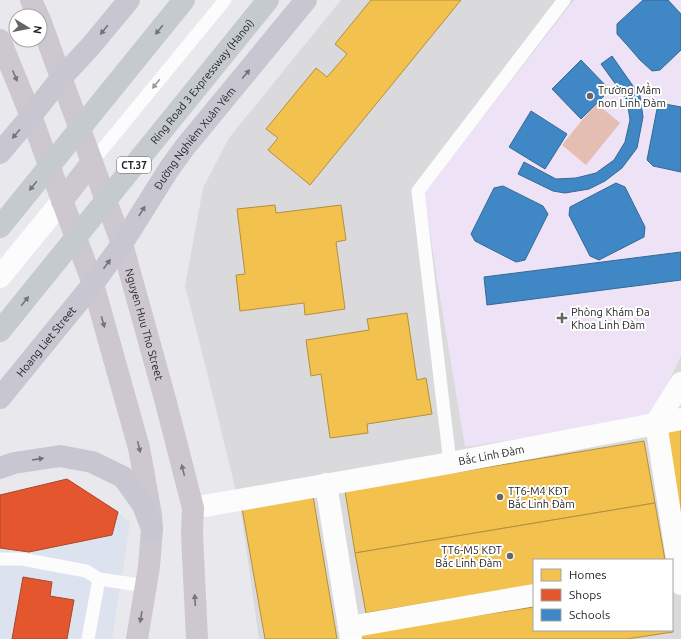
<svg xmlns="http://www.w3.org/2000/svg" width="681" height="639" font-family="Ubuntu,sans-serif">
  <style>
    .residential { fill: #dad9dc; fill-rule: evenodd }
    .commercial { fill: #dde2ef }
    .education { fill: #eee2f7 }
    .pitch { fill: #e4bdb3 }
    .homes { fill: #f2c14e; stroke: #b39040 }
    .shops { fill: #e4572e; stroke: #a9462a }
    .schools { fill: #3f88c5; stroke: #356893 }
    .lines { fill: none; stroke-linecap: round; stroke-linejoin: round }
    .lane { stroke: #fcfcfc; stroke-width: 13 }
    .street { stroke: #fcfcfc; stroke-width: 22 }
    .secondary { stroke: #cdc8cf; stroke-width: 22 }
    .primary { stroke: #c8c6d1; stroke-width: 22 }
    .highway { stroke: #c5cacf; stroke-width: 22 }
    .oneway { fill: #747278 }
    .oneway2 { fill: #727477 }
    .oneway3 { fill: #767477 }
    .oneway4 { fill: #999 }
    .poi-dot { fill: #666567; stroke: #fff; stroke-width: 1.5 }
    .labels { text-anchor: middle; stroke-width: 4; stroke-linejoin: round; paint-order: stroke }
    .shield { fill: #fff; stroke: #626262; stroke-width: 1 }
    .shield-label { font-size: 10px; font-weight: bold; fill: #1f1f1f }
    .street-label { font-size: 11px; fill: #1f1f1f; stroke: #fff }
    .poi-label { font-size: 11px; fill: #1f1f1f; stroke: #fff; text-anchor: start }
  </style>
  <rect width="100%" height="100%" fill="#e9e8ed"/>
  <!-- residential -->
  <path class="residential" d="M 341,0 L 681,0 L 681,639 L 259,639 L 241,512 L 207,372 L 185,286 L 203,188 L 229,138 ZM 534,560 L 672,560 L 672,630 L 534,630 Z"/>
  <!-- commercial -->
  <polygon class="commercial" points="67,479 118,512 130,523 112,639 0,639 0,495"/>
  <!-- education -->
  <polygon class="education" points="574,0 681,0 681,356 651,418 465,447 437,279 424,193"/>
  <!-- pitch -->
  <polygon class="pitch" points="596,103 620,123 586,165 562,145"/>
  <!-- homes -->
  <g class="homes">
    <polygon points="371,0 461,0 310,185 268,150 278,138 266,129 316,68 327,77 347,54 335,44"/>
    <polygon points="275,205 276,213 341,205 346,240 336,242 345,309 305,315 304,303 240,311 236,275 245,274 237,209"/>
    <polygon points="407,313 417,380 426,378 432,414 367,424 368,433 330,438 321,374 311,376 306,340 369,330 367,319"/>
    <polygon points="681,427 681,526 666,429"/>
    <polygon points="644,441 655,503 355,553 345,491"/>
    <polygon points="313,496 337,639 265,639 242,508"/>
    <polygon points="655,503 665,560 534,560 534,585 366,613 355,553"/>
    <polygon points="534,607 534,630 672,630 672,626 673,632 627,639 360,639 359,633"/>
  </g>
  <!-- shops -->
  <g class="shops">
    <polygon points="67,479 118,512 112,535 29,552 0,548 0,495"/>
    <polygon points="23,577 52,582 50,596 74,600 67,639 12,639"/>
  </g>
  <!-- schools -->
  <g class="schools">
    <polygon points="643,0 668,0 681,14 681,50 660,70 652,71 640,60 627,45 617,34 617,24"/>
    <polygon points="612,56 640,96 643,117 637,148 622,168 605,181 589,189 565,193 553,191 518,174 524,162 556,179 576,178 596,173 614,160 625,142 630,120 627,100 601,64"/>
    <polygon points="581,60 610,90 581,119 552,89"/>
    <polygon points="665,104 681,107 681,172 653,166 647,160 657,109"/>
    <polygon points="531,111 567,134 545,169 509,147"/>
    <polygon points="616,183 625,187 645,227 644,237 599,260 590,256 569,215 570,207"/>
    <polygon points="503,186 543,206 548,214 525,260 516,262 475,241 471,234 494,188"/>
    <polygon points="681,252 681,280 487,305 484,277"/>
  </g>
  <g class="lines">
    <!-- lane -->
    <g class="lane">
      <polyline points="92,162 225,0"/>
      <polyline points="450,463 418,191 564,0"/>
      <polyline points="0,559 22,559 86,571 99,579 146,586"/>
      <polyline points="88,639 99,579"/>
    </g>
    <!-- street -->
    <g class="street">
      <polyline points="0,277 62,201"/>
      <polyline points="681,383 656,423 681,584"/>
      <polyline points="326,484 351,639"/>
      <path id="s1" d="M 193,508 L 450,463 L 681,419"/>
      <polyline points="349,627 534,595"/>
    </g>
    <!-- secondary -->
    <g class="secondary">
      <polyline points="31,0 38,16"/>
      <path id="s2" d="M 40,20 L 122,244 L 165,399 L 193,508 L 192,534 L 197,639"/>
      <polyline points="0,40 31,116 93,284 139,448 151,515 152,529 149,567 137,639"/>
      <polyline points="62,201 92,162"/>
    </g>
    <!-- primary -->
    <g class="primary">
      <polyline points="0,153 31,116 61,78 90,47 129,0"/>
      <path id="s3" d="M 0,398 L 93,284 L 122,244 L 169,169 L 185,147 L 306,0"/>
      <polyline points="0,468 14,463 60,456 92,462 123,477 143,505 152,529"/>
    </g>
    <!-- highway -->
    <g class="highway">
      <polyline points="0,227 184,0"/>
      <path id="s4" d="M 0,331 L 268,0"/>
    </g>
  </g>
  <!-- one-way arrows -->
  <defs><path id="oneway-solid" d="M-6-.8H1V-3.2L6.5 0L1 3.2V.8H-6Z"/></defs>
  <g class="oneway">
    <use href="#oneway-solid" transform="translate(104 30) rotate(129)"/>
    <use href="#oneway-solid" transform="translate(246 74) rotate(-50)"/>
    <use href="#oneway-solid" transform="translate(16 134) rotate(131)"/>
    <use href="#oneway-solid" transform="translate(142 211) rotate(-58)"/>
    <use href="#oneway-solid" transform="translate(107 264) rotate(-54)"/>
    <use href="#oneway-solid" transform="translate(38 459) rotate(-9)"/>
  </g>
  <g class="oneway2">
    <use href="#oneway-solid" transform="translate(159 30) rotate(129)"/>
    <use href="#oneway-solid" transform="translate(33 186) rotate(129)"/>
    <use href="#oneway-solid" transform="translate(25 301) rotate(-51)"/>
  </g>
  <g class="oneway3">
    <use href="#oneway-solid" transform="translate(15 76) rotate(67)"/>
    <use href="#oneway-solid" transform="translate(103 322) rotate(74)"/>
    <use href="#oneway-solid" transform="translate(139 447) rotate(77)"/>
    <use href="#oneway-solid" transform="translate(183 470) rotate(-104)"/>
    <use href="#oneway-solid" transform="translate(195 600) rotate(-93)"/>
    <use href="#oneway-solid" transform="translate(141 617) rotate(100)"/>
  </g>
  <use class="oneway4" href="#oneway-solid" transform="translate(156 84) rotate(129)"/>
  <!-- markers -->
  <g class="poi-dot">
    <circle cx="590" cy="96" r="4"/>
    <path d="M560 312h4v4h4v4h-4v4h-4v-4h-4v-4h4z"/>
    <circle cx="500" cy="497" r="4"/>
    <circle cx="510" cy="556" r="4"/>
  </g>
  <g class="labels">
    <!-- shield labels -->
    <rect class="shield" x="117" y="157" width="34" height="16" rx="3"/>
    <g class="shield-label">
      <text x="134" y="169">CT.37</text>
    </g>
    <!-- street labels -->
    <g class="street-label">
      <text dy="4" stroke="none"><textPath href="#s4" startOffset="321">Ring Road 3 Expressway (Hanoi)</textPath></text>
      <text dy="4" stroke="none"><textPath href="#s3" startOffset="325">Đường Nghiêm Xuân Yêm</textPath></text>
      <text dy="4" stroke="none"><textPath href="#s2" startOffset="322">Nguyen Huu Tho Street</textPath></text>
      <text dy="4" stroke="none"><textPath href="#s3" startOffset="73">Hoang Liet Street</textPath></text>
      <text dy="4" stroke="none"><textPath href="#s1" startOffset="303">Bắc Linh Đàm</textPath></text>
    </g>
    <!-- poi labels -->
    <g class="poi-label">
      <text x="598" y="94">Trường Mầm<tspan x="598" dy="13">non Linh Đàm</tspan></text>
      <text x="571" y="316">Phòng Khám Đa<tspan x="571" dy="13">Khoa Linh Đàm</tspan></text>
      <text x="508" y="495">TT6-M4 KĐT<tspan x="508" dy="13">Bắc Linh Đàm</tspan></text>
      <text x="502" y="554" text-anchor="end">TT6-M5 KĐT<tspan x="502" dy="13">Bắc Linh Đàm</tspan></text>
    </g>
  </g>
  <!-- legend -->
  <rect x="533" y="559" width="140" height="72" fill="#ffffff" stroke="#a5a5a5"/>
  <rect x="541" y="569" width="20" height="12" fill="#f2c14e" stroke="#a5a5a5"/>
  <text x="569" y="579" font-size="12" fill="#1f1f1f">Homes</text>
  <rect x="541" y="589" width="20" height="12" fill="#e4572e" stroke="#a5a5a5"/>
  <text x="569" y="599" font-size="12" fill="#1f1f1f">Shops</text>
  <rect x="541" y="609" width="20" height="12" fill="#3f88c5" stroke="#a5a5a5"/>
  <text x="569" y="619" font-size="12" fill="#1f1f1f">Schools</text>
  <!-- north arrow -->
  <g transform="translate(28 28) rotate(100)"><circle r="19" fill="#ffffff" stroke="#a5a5a5"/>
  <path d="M0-3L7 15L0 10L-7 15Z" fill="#666567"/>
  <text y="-6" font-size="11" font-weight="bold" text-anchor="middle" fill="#1f1f1f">N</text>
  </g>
</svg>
